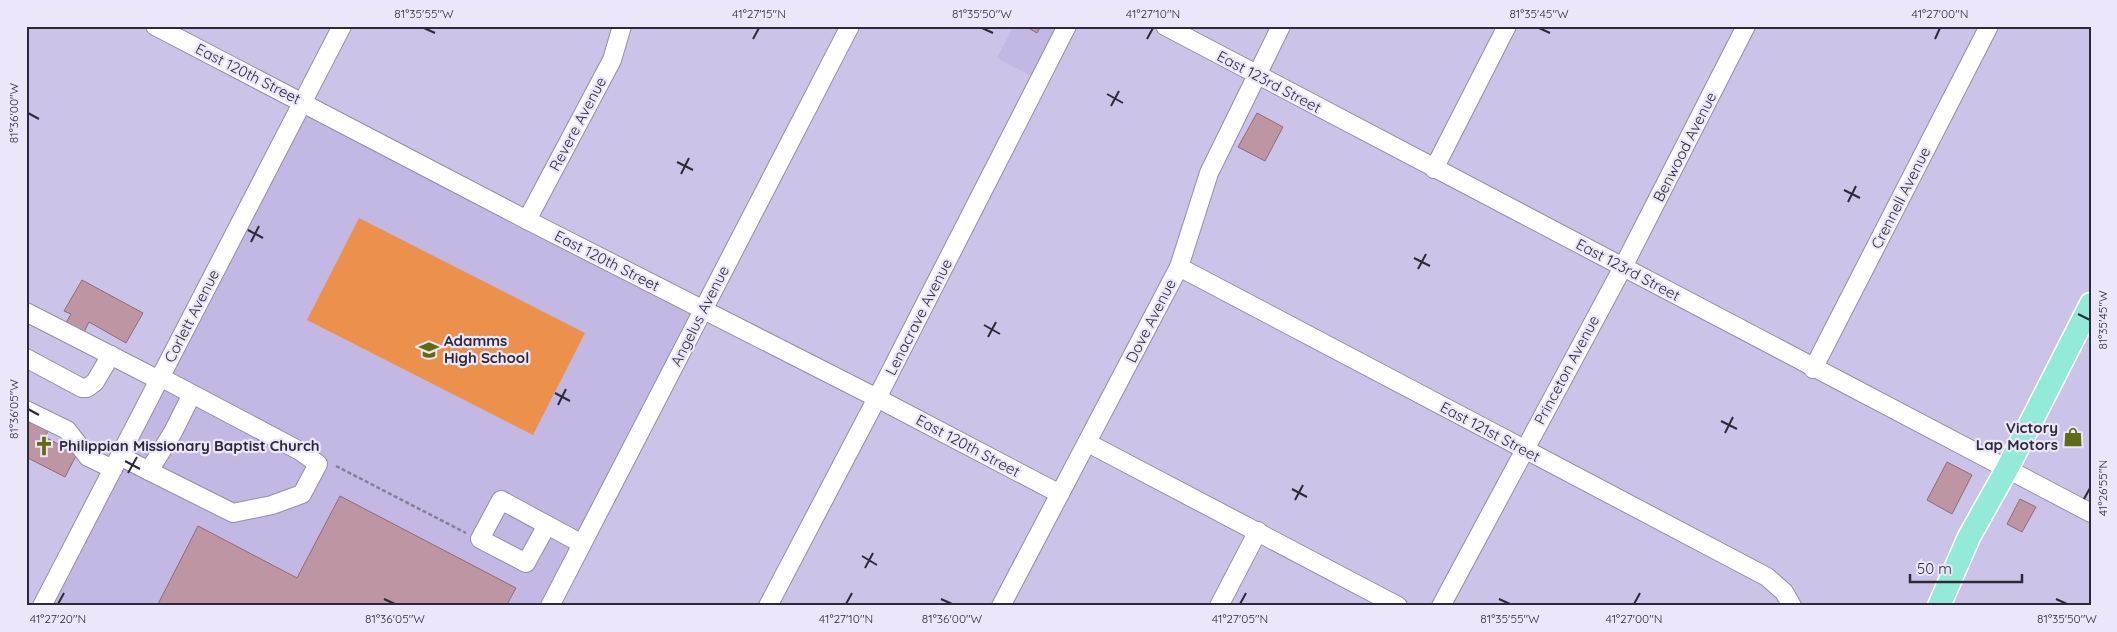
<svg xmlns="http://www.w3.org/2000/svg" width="2117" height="632" font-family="Quicksand,sans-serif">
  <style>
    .built { fill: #c2b8e3 }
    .green { fill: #ec914b }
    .building { fill: #be95a3; stroke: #906a77 }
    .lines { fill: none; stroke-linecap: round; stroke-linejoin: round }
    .minor-casing { stroke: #958caf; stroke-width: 20 }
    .major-casing { stroke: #fff; stroke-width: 25 }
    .path { stroke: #847f99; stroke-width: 2.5; stroke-dasharray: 4 2.5; stroke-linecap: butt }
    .minor { stroke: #fff; stroke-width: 18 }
    .major { stroke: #94ead8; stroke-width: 22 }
    .ticks { fill: none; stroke: #2d2a38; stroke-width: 2 }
    .labels { text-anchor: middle; stroke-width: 4.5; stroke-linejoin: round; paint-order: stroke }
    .street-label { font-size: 15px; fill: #2d2a38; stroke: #ebe6f9 }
    .poi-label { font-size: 15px; font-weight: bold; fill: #2d2a38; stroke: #ebe6f9; text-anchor: start }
    .neatline { fill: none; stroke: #2d2a38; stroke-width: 2 }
    .ticks-label { font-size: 12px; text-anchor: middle; fill: #2d2a38 }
  </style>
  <rect width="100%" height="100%" fill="#cbc3e8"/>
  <!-- built -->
  <g class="built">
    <polygon points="1014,26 1067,26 1039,80 997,58"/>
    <polygon points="303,102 703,310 550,606 42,606"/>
  </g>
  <!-- green -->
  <polygon class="green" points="359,218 585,333 533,435 307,320"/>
  <!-- building -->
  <g class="building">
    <polygon points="1025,26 1041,26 1037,33"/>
    <polygon points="1257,113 1283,127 1265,161 1238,147"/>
    <polygon points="82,280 143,313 126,343 89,322 81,338 63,328 71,314 64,311"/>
    <polygon points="26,418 49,429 45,437 77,454 65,477 26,457"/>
    <polygon points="1947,462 1972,475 1952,514 1927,500"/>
    <polygon points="340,496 516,588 506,606 157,606 198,526 297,578"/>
    <polygon points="2020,499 2036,507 2022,532 2007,524"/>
  </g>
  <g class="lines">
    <defs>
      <g id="minor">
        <polyline points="155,26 527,220 877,398 1060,494"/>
        <polyline points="1165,26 2091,513"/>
        <polyline points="1434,169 1507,26"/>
        <polyline points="527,220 612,60 622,26"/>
        <polyline points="1179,267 1767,577 1784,592 1792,606"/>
        <polyline points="26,312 159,380"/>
        <polyline points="26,358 82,388 87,388 95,382 111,355"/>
        <polyline points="1813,369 1989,26"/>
        <polyline points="26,410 67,430 88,457 113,469"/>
        <polyline points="1088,443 1398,606"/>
        <polyline points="120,456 149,471 173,432 192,394"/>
        <polyline points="149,471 233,513 272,505 302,494 318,464 300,451 160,377"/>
        <path d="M 547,525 L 526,563 L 480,539 L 501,500 C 528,515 555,529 582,544"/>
        <polyline points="42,606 342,26"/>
        <polyline points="550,606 850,26"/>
        <polyline points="768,606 877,398 1067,26"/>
        <polyline points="1001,606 1179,267 1209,173 1281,26"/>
        <polyline points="1219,606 1258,531"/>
        <polyline points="1441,606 1623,267 1746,26"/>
      </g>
      <polyline id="major" points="1939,606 1969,537 2007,469 2091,304"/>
    </defs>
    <!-- minor casing -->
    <use href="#minor" class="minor-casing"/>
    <!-- major casing -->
    <use href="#major" class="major-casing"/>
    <!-- path -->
    <polyline class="path" points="336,466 466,533"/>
    <!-- minor -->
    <use href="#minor" class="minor"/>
    <!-- major -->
    <use href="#major" class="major"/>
  </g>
  <!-- ticks -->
  <path class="ticks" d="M 424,28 L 435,33M 982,28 L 993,33M 1539,28 L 1550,33M 753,39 L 759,28M 1147,39 L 1153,28M 1935,39 L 1940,28M 1107,94 L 1123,103M 1111,106 L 1119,91M 28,113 L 39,119M 677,162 L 693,170M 681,174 L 689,158M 1844,190 L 1860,198M 1848,202 L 1856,186M 248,230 L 263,238M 251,242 L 259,226M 1414,258 L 1430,266M 1418,269 L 1426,254M 2078,314 L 2090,320M 984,325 L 1000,334M 988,337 L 996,322M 555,393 L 570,401M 558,405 L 566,389M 28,409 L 39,415M 1721,421 L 1737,429M 1725,433 L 1733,417M 125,461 L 140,469M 128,473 L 137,457M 1292,489 L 1307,497M 2084,499 L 2090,488M 1295,500 L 1303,485M 862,556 L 877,565M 865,568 L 873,553M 384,599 L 395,604M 941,599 L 952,604M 1499,599 L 1510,604M 2056,599 L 2067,604M 58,604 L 64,593M 846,604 L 852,593M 1240,604 L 1246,593M 1634,604 L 1640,593"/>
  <!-- icons -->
  <defs>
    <symbol id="school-bare" viewBox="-9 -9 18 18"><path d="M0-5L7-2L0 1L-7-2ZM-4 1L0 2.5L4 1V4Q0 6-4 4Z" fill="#616b11" stroke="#ebe6f9" stroke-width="2.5" paint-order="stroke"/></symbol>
    <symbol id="shop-bare" viewBox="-9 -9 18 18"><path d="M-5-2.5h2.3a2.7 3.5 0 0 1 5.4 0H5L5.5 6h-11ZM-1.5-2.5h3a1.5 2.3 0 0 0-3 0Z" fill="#616b11" stroke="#ebe6f9" stroke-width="2.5" paint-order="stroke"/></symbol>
    <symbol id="church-bare" viewBox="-9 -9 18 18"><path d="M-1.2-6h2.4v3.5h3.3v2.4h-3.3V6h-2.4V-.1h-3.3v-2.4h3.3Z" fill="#616b11" stroke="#ebe6f9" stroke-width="2.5" paint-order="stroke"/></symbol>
  </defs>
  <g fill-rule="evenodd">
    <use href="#school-bare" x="415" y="336" width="28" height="28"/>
    <use href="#shop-bare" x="2059" y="423" width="28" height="28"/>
    <use href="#church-bare" x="30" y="432" width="28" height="28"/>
  </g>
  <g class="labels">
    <!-- street labels -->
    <g class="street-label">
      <text transform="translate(248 74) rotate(27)" y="5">East 120th Street</text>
      <text transform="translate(1269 82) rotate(28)" y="5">East 123rd Street</text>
      <text transform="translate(578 124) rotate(-62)" y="5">Revere Avenue</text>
      <text transform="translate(1685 147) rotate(-63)" y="5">Benwood Avenue</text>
      <text transform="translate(1901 198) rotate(-63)" y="5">Crennell Avenue</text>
      <text transform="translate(607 261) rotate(27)" y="5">East 120th Street</text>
      <text transform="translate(1628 270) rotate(28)" y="5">East 123rd Street</text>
      <text transform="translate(192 316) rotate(-63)" y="5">Corlett Avenue</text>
      <text transform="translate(700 316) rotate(-63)" y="5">Angelus Avenue</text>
      <text transform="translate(919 317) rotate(-63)" y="5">Lenacrave Avenue</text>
      <text transform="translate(1151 321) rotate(-63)" y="5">Dove Avenue</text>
      <text transform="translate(1567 370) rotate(-62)" y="5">Princeton Avenue</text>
      <text transform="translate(1490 432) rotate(28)" y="5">East 121st Street</text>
      <text transform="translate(968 446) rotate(28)" y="5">East 120th Street</text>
    </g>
    <!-- poi labels -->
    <g class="poi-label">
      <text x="444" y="346">Adamms<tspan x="444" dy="17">High School</tspan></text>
      <text x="2058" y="433" text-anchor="end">Victory<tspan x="2058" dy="17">Lap Motors</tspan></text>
      <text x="59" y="451">Philippian Missionary Baptist Church</text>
    </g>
  </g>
  <!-- border -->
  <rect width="2117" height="632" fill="none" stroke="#ebe6f9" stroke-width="55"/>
  <!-- scale -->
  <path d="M1910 574v8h112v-8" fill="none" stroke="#2d2a38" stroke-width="2.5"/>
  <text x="1917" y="574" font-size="15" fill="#2d2a38" stroke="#ebe6f9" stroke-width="4" paint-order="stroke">50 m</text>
  <rect x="28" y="28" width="2062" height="576" class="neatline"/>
  <g class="ticks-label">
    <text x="424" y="18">81°35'55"W</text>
    <text x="759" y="18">41°27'15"N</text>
    <text x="982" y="18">81°35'50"W</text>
    <text x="1153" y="18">41°27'10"N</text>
    <text x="1539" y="18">81°35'45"W</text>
    <text x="1940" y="18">41°27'00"N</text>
    <text transform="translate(14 113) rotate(-90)" y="4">81°36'00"W</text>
    <text transform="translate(2103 320) rotate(-90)" y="4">81°35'45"W</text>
    <text transform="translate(14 409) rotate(-90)" y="4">81°36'05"W</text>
    <text transform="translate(2103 488) rotate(-90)" y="4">41°26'55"N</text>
    <text x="58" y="623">41°27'20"N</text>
    <text x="395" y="623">81°36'05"W</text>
    <text x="846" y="623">41°27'10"N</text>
    <text x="952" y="623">81°36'00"W</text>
    <text x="1240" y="623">41°27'05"N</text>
    <text x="1510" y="623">81°35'55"W</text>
    <text x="1634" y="623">41°27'00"N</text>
    <text x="2067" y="623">81°35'50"W</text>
  </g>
</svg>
